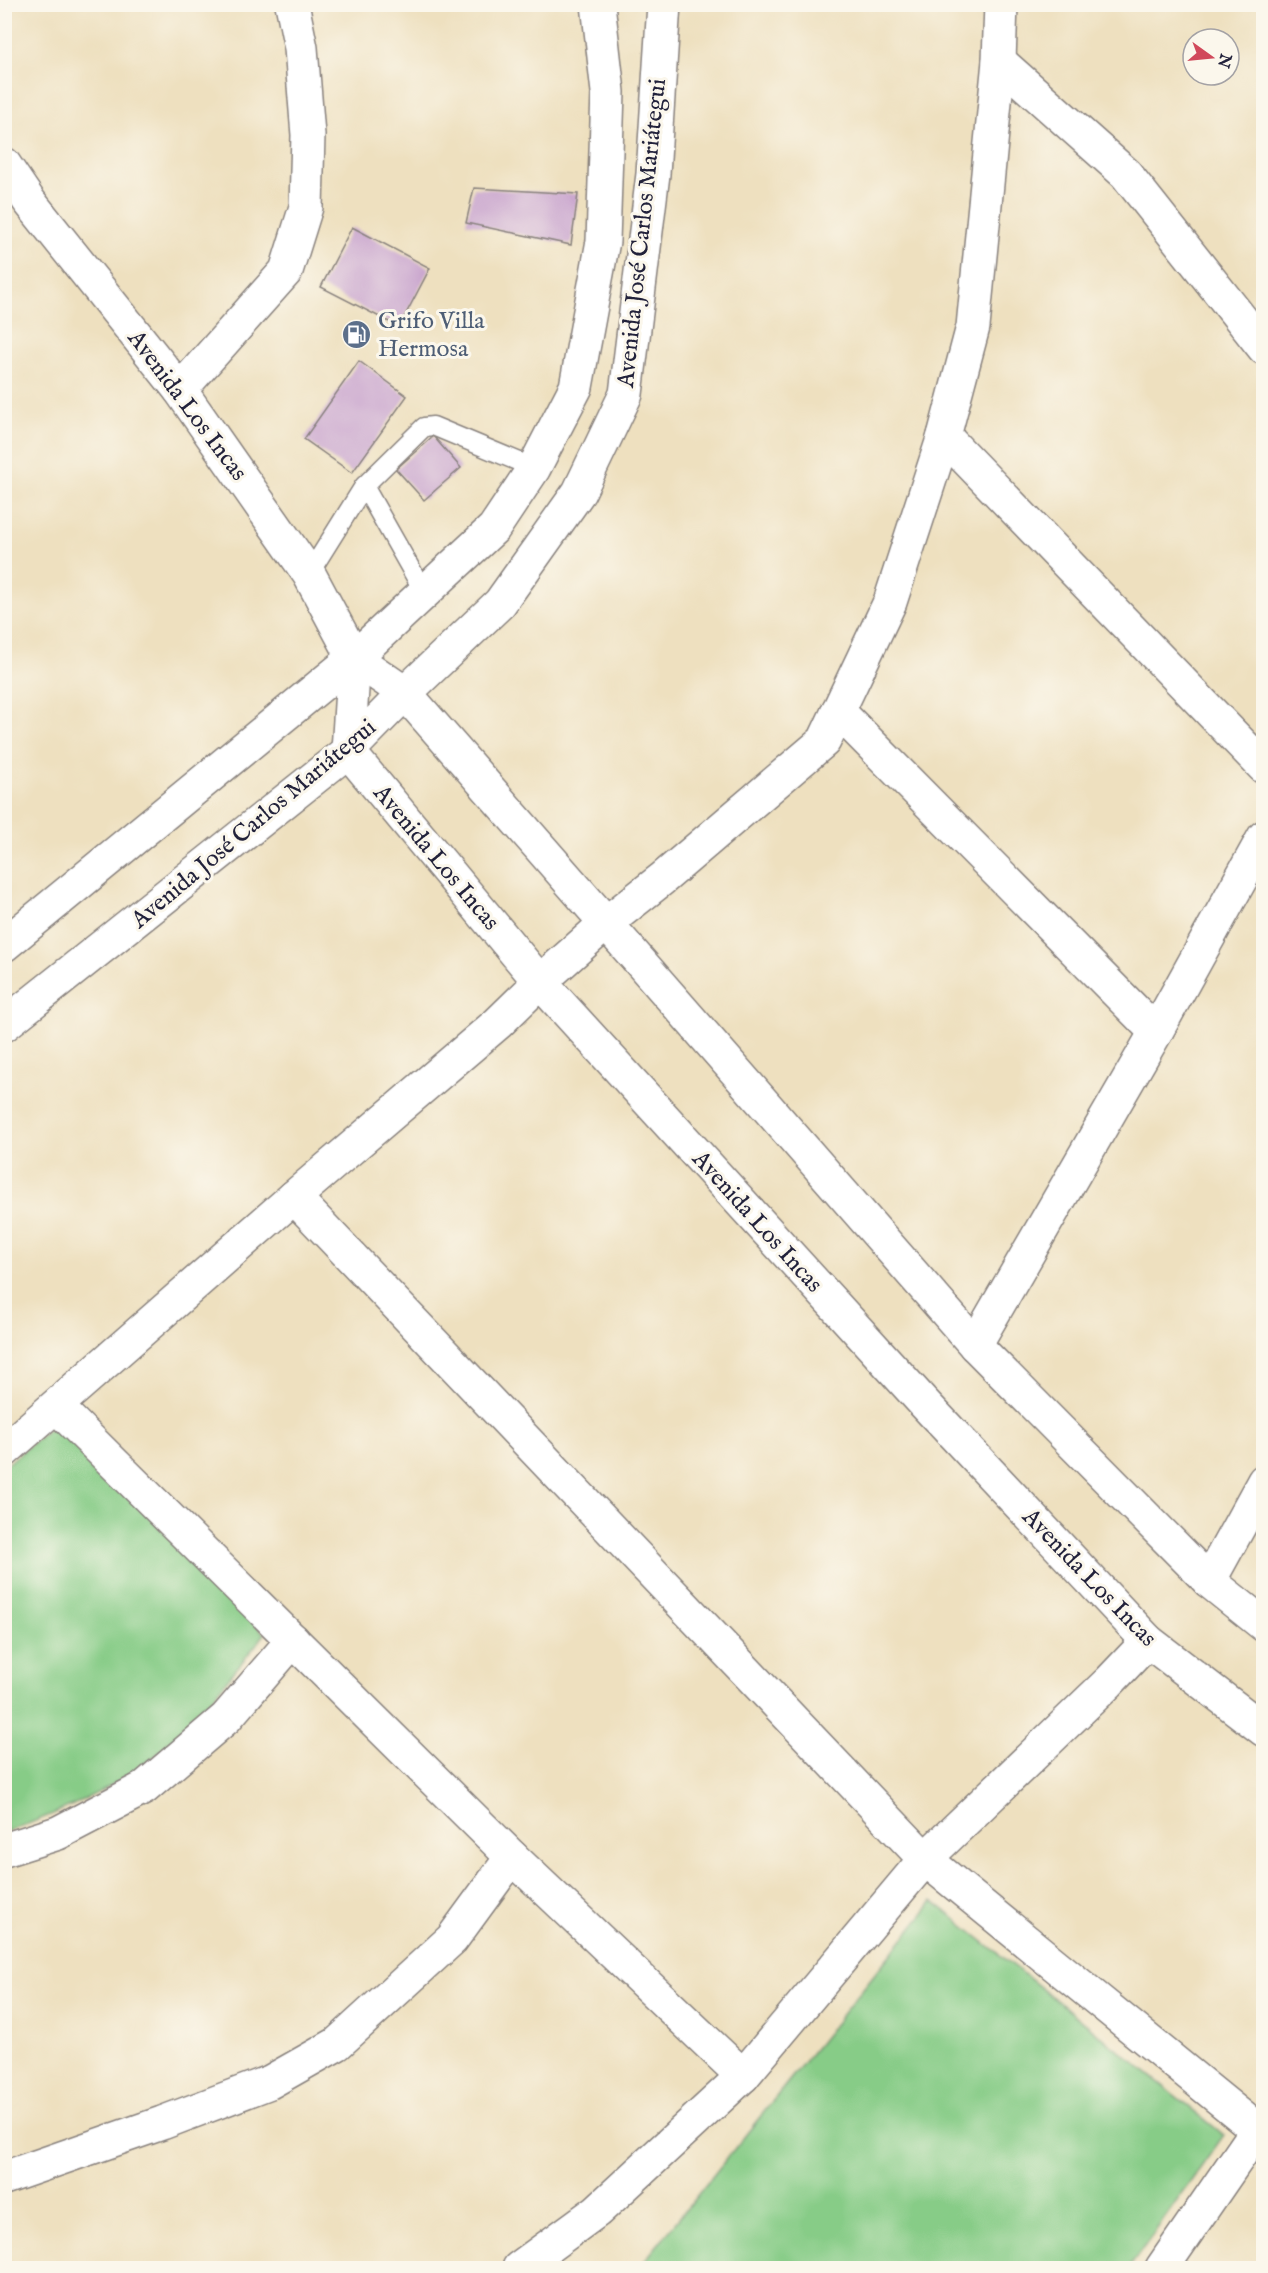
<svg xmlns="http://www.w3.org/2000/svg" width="1268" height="2273" font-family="'IM FELL English',serif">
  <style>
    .green { fill: #87cc87; stroke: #547761; stroke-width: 1.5 }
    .building { fill: #cba8cf }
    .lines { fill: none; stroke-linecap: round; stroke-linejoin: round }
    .service-casing { stroke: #88817d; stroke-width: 21 }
    .minor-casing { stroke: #88817d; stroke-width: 36 }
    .tertiary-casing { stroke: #88817d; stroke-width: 36 }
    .secondary-casing { stroke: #88817d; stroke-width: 36 }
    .service { stroke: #fff; stroke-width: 18 }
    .minor { stroke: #fff; stroke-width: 33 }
    .tertiary { stroke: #fff; stroke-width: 33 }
    .secondary { stroke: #fff; stroke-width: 33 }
    .labels { text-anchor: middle; stroke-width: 6; stroke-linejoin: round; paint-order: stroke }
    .street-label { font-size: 24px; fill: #22223b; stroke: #fbf7ec }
    .service-label { font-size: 24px; fill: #4e5e75; stroke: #fbf7ec; text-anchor: start }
  </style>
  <rect width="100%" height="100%" fill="#fbf7ec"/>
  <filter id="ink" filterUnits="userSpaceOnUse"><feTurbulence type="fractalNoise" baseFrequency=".0167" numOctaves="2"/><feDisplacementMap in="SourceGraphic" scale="12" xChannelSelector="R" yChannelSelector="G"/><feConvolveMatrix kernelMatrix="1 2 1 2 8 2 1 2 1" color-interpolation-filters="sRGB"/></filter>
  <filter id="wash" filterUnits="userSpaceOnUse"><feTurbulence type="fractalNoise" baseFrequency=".008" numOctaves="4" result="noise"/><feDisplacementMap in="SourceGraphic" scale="24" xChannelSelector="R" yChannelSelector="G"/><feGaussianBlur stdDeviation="1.35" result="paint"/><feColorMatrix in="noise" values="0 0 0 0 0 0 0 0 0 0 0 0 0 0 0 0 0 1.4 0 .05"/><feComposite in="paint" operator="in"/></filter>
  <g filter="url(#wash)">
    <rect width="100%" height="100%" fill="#eee0bf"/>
    <!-- green -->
    <g class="green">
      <path d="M 56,1423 L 265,1634 C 237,1667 209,1705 179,1735 C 133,1780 65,1812 5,1832 L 4,1467 Z"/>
      <polygon points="933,1901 1224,2135 1129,2268 639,2268"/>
    </g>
    <g id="blocks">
      <!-- building -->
      <g class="building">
        <polygon points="474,188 578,194 571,245 466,223"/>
        <polygon points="352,227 430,268 399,327 321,287"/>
        <polygon points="359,361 407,396 352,473 304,439"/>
        <polygon points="433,436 461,468 424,500 396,469"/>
      </g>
    </g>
  </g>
  <g filter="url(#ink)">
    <use href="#blocks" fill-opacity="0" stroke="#88817d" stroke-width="1.5"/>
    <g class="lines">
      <defs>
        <g id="service">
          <polyline points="309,574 364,486"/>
          <polyline points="424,592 364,486 424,427 433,426 534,468"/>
        </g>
        <g id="minor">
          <polyline points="999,61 1126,174 1264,348"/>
          <polyline points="180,390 286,271 306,207 308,135 301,48 292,4"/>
          <polyline points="944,436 1264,767"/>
          <polyline points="838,711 1156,1032"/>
          <polyline points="294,1197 925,1859 1264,2135"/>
          <polyline points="975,1345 1156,1032 1264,837"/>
          <polyline points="56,1406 512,1857 743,2076"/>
          <polyline points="4,1451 294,1197 498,1023 540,982 605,924 662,879 824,741 890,602 944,436 973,327 999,61 1001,4"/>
          <polyline points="1209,1581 1264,1481"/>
          <polyline points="4,1850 58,1833 144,1788 226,1718 293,1640"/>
          <polyline points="4,2178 162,2123 270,2082 337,2044 452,1939 512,1857"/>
          <polyline points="519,2268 597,2211 743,2076 925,1859 1109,1682 1148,1641"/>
          <polyline points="1162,2268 1257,2130"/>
        </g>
        <polyline id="tertiary" points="4,164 29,201 180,390 309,574 354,658 405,693"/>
        <g id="secondary">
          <polyline points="354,658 348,751 540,982 923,1402 1148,1641 1264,1730"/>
          <polyline points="405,693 975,1345 1209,1581 1264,1625"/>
          <polyline points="4,945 354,658 494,528 534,468 576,387 603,241 608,92 598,4"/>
          <polyline points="4,1025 348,751 405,693 500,603 579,492 626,394 653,174 664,4"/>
        </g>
      </defs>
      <!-- service casing -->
      <use href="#service" class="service-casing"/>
      <!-- minor casing -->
      <use href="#minor" class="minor-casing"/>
      <!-- tertiary casing -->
      <use href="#tertiary" class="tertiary-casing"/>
      <!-- secondary casing -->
      <use href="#secondary" class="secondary-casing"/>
      <!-- service -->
      <use href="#service" class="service"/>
      <!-- minor -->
      <use href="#minor" class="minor"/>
      <!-- tertiary -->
      <use href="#tertiary" class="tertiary"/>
      <!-- secondary -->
      <use href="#secondary" class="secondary"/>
    </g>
  </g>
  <!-- icons -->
  <defs>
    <symbol id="fuel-disc" viewBox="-11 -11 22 22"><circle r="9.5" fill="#5c6f8a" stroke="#fbf7ec"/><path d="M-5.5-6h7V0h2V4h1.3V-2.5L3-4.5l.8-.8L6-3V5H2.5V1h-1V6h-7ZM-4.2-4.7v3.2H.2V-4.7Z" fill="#fff"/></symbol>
  </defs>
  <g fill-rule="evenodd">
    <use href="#fuel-disc" x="340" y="318" width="33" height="33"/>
  </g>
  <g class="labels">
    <!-- street labels -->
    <g class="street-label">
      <text transform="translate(641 233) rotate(-84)" y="8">Avenida José Carlos Mariátegui</text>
      <text transform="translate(188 405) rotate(53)" y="8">Avenida Los Incas</text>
      <text transform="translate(253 823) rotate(-40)" y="8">Avenida José Carlos Mariátegui</text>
      <text transform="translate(437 857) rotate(50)" y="8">Avenida Los Incas</text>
      <text transform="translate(758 1221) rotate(48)" y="8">Avenida Los Incas</text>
      <text transform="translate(1090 1577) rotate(46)" y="8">Avenida Los Incas</text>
    </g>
    <!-- service labels -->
    <g class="service-label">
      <text x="378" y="328">Grifo Villa<tspan x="378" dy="28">Hermosa</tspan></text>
    </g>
  </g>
  <!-- margin -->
  <rect width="1268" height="2273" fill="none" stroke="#fbf7ec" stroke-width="24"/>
  <!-- north arrow -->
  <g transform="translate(1211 57) rotate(105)"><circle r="28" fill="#fbf7ec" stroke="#a4a2a5" stroke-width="1.5"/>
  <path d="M0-4.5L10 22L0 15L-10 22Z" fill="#d1495b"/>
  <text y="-9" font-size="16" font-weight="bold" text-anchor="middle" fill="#22223b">N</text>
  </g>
</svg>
